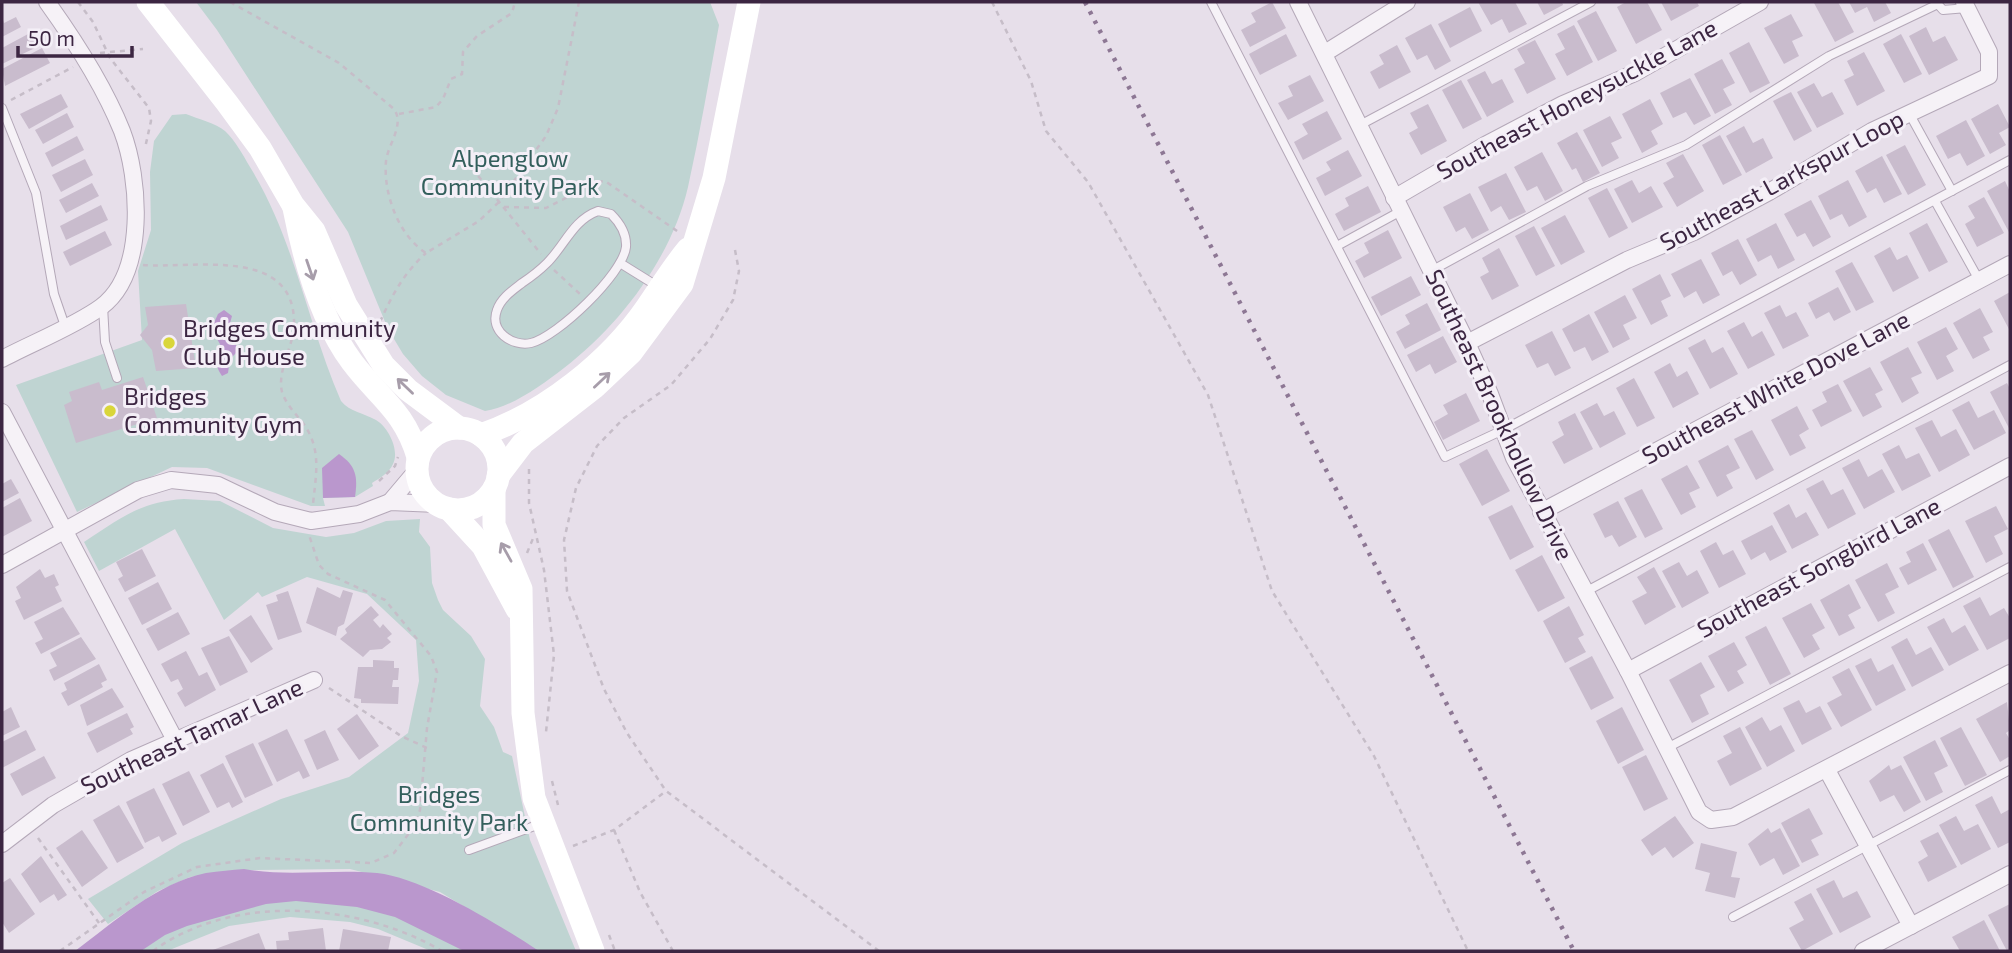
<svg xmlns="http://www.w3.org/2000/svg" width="2012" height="953" font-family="'Exo 2',sans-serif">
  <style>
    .green { fill: #bfd4d2 }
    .water { fill: #ba97cd }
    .building { fill: #c9bccd }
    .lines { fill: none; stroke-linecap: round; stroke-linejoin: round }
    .lane-casing { stroke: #b4a8b8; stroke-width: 10 }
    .street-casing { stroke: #b4a8b8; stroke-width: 18 }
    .path { stroke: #c6bdc8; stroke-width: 2.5; stroke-dasharray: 5 5; stroke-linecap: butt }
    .lane { stroke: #f6f2f7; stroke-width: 8 }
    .street { stroke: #f6f2f7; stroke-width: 16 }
    .secondary { stroke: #fff; stroke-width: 23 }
    .rail { stroke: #8d7794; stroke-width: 4.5; stroke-dasharray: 3.5 7; stroke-linecap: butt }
    .oneway { stroke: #a79daa }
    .poi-dot { fill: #d9d63a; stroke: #f4eff7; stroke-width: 2.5 }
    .labels { text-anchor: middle; stroke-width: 6; stroke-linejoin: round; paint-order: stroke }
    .street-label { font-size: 24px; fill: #3c2642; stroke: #f4eff7 }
    .park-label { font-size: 24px; fill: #335f5c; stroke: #f4eff7 }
    .poi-label { font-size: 24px; fill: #3c2642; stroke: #f4eff7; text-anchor: start }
  </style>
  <rect width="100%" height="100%" fill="#e7dfea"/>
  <!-- green -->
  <g class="green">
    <path d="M 196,2 L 710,2 L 719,25 C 709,79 700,133 688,187 C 672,257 620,325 564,368 C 542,385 512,407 485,411 L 446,395 L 422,376 L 403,354 L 388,329 L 348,232 L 217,30 Z"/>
    <path d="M 186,114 C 198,119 216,123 225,131 C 235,140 243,155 250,167 C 295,240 307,323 341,401 C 350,412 364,413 376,420 C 388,427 400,450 393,464 C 389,473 380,478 372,483 L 373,486 L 355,497 L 323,498 L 325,506 L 311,506 L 207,468 L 172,467 L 77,512 L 16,385 L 142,340 L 138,271 L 151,230 L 150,172 L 154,141 L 172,115 Z"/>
    <path d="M 184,499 L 220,501 L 273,528 L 326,537 L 354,533 L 386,521 L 420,519 L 419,532 L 430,547 L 432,583 L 438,600 L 443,610 L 471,636 L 485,659 L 480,706 L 494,727 L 503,752 L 512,756 L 530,840 L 576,951 L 537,951 L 440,892 L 350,869 L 254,870 L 190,877 L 158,891 L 108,924 L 88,899 L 182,843 L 281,799 L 349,777 L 408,733 L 419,681 L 416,640 L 367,594 L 307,577 L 262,597 L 258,592 L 224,620 L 175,529 L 99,571 L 84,542 C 121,518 139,502 184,499 Z"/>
    <polygon points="305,882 502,951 431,951 378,929 350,922 290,917 229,926 167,951 105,951"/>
  </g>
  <!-- water -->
  <g class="water">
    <path d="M 224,310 L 232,316 L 228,330 L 237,347 L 236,353 L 230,359 L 228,373 L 222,376 C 214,364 215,358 221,346 L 216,337 L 208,336 L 218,314 Z"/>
    <path d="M 339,454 C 356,466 358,476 355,497 L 323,498 L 322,468 Z"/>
    <path d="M 244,869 C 287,877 332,869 377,873 C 424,878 499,925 539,951 L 464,951 L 395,917 L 357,907 L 296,901 L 266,904 L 187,926 L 165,935 L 141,951 L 75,951 C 114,922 157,883 206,873 C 219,871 232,870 244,869 Z"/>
  </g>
  <!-- building -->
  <g class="building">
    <polygon points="1272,2 1286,28 1250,47 1241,30 1256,22 1251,13"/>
    <polygon points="1478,2 1515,2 1527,24 1509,33 1502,19 1491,25"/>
    <polygon points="1537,2 1562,2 1563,5 1544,15"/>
    <polygon points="1626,2 1647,2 1662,30 1636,44 1617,7"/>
    <polygon points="1661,2 1697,2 1699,6 1671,21"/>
    <polygon points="1838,2 1854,32 1835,42 1814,3"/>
    <polygon points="1849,2 1885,2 1891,13 1874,22 1867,7 1855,13"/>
    <polygon points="1470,7 1482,31 1450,48 1438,24"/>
    <polygon points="1596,11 1617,51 1598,61 1577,21"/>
    <polygon points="1791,14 1803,36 1792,41 1799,56 1784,64 1764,28"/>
    <polygon points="2,17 4,23 16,17 21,27 2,37"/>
    <polygon points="1431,24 1451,61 1435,70 1427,55 1417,60 1405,38"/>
    <polygon points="1574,25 1593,62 1567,76 1555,54 1565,49 1557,34"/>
    <polygon points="1926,27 1933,42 1945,36 1958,60 1929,75 1909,36"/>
    <polygon points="30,33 37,47 2,64 2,48"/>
    <polygon points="1286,34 1297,56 1260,75 1249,54"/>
    <polygon points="1901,34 1922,74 1904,83 1883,44"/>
    <polygon points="1535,40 1556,79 1527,94 1514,69 1525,63 1517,49"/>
    <polygon points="1749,42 1770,83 1750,93 1729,53"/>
    <polygon points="1397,45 1411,72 1379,89 1370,72 1384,64 1379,55"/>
    <polygon points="42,48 50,63 5,86 2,69"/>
    <polygon points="1864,52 1885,91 1857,106 1844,80 1854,75 1847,61"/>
    <polygon points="1722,59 1735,83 1723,89 1732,105 1715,114 1694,74"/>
    <polygon points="1485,71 1492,84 1502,79 1514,102 1487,117 1467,80"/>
    <polygon points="1310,75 1324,101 1288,120 1278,103 1293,96 1288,86"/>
    <polygon points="1690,78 1711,116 1694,125 1686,112 1673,118 1660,93"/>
    <polygon points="1461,80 1482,119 1463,129 1442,90"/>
    <polygon points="1814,83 1822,97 1832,92 1844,114 1817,128 1797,92"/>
    <polygon points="1791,92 1812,131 1794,141 1773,101"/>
    <polygon points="61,94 68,107 29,129 20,114"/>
    <polygon points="1650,99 1663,124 1651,131 1658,144 1642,153 1622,114"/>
    <polygon points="1428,104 1447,141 1421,155 1409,133 1418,128 1410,113"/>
    <polygon points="1998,104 2010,127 1999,133 2006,145 1990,154 1971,119"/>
    <polygon points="1327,111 1342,139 1303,160 1294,142 1308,134 1302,124"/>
    <polygon points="67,113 74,127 43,144 35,130"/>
    <polygon points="1610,116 1622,138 1611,143 1619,158 1602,167 1583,130"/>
    <polygon points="1966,120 1985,156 1967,166 1960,153 1948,159 1936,136"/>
    <polygon points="1744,126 1753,143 1763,138 1773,158 1746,173 1726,136"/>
    <polygon points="1577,132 1600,173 1583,182 1576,168 1572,170 1557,143"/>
    <polygon points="1720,135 1742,175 1723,185 1702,145"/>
    <polygon points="77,136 84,150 52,167 45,153"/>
    <polygon points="1905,145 1926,185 1908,195 1886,155"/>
    <polygon points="1348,150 1362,176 1325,196 1316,178 1331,170 1326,162"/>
    <polygon points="1542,152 1563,191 1545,201 1537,186 1527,191 1514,167"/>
    <polygon points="1683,154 1704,191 1677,207 1663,183 1674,177 1666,163"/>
    <polygon points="1882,156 1902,194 1884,203 1876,188 1867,193 1855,171"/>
    <polygon points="85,159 93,175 61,192 52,175"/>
    <polygon points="1506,173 1526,212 1509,220 1501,206 1491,212 1478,187"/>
    <polygon points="1632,180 1639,193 1651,186 1663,207 1632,223 1614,189"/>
    <polygon points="1848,180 1867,217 1849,227 1842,214 1830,220 1818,196"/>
    <polygon points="2005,181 2010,192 2010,234 1987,191"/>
    <polygon points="92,183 99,196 66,213 59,200"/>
    <polygon points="1368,186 1381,212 1344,231 1335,214 1349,206 1345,198"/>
    <polygon points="1607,188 1628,228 1609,238 1588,198"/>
    <polygon points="1470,193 1489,230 1472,239 1465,227 1456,232 1443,207"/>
    <polygon points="1984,197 2004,233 1977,247 1965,224 1975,218 1968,206"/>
    <polygon points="1811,200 1831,237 1813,247 1805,233 1797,237 1784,214"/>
    <polygon points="101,205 108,220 66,240 60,226"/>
    <polygon points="1565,215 1585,252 1561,265 1541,228"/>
    <polygon points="1776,223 1795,260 1778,269 1771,255 1758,262 1746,239"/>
    <polygon points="1927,223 1948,262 1929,272 1909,233"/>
    <polygon points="1534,226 1555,266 1536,276 1515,236"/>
    <polygon points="1388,230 1402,258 1364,278 1355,261 1369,253 1364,243"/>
    <polygon points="105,231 112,245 70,266 63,252"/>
    <polygon points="1738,239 1757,275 1740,285 1732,271 1723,276 1711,253"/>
    <polygon points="1890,247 1897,260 1907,255 1919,278 1893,292 1874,256"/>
    <polygon points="1499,248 1519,286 1492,300 1480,277 1489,272 1482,258"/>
    <polygon points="1701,259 1720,295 1703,304 1696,291 1684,298 1671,274"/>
    <polygon points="1852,262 1874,302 1856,311 1835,271"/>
    <polygon points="1660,274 1671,296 1661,301 1668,316 1651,325 1632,289"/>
    <polygon points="1411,276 1421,295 1381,316 1371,297"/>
    <polygon points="1838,287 1851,312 1834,321 1829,312 1816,319 1808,303"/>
    <polygon points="2010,292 2010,331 1994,301"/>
    <polygon points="1625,295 1637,318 1623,325 1630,339 1613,348 1594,312"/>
    <polygon points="1427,303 1441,330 1405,349 1396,332 1410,324 1405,315"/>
    <polygon points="186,304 196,368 156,371 152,350 140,335 148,325 145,307"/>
    <polygon points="1780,305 1786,317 1796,312 1809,336 1783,349 1764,313"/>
    <polygon points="1980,308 1993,332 1983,337 1990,350 1973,359 1953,323"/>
    <polygon points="1589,314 1609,352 1592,361 1585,347 1574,352 1562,329"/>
    <polygon points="1744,322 1752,337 1762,331 1775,355 1748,369 1727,331"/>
    <polygon points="1946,327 1958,349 1946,356 1954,371 1937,380 1917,342"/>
    <polygon points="1552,331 1571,368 1555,376 1548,363 1537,368 1525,345"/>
    <polygon points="1443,336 1457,362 1435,374 1430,364 1416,372 1407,355"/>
    <polygon points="1705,339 1712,353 1723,347 1738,374 1710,389 1688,348"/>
    <polygon points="1908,347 1922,373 1911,378 1919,393 1902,403 1880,362"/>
    <polygon points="1670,363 1677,377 1687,371 1699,394 1673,408 1654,372"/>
    <polygon points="1870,367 1883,390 1875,394 1882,407 1863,417 1843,381"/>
    <polygon points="143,377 157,418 76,443 64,405 72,401 69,392 99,382 102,390"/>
    <polygon points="1634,378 1655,418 1637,427 1616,388"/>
    <polygon points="2007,383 2010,389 2010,430 1990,392"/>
    <polygon points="1838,384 1852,411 1821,427 1812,410 1827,402 1822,392"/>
    <polygon points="1466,393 1480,421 1443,440 1434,422 1448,414 1443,405"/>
    <polygon points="1969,401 1978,418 1994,410 2006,433 1974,450 1952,410"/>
    <polygon points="1597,403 1604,416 1614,411 1626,434 1600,448 1580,412"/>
    <polygon points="1797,406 1809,429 1799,435 1806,448 1790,456 1771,420"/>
    <polygon points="1575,413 1593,449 1564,464 1552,442 1564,435 1558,422"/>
    <polygon points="1932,420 1941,437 1956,429 1970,455 1939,472 1915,428"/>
    <polygon points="1752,430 1774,470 1756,480 1734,439"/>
    <polygon points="1728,445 1740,468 1726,475 1733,488 1717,497 1698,461"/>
    <polygon points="1899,445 1906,459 1919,453 1931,476 1902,491 1882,454"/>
    <polygon points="1487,449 1510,491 1482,506 1459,464"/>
    <polygon points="1859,459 1868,477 1882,469 1895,492 1864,509 1842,468"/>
    <polygon points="1687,465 1700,488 1689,493 1696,507 1681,515 1661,479"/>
    <polygon points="11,479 19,493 2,502 2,484"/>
    <polygon points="1823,480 1831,495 1843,489 1856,514 1828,529 1806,489"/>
    <polygon points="1642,489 1663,529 1645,538 1624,498"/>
    <polygon points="20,498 32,521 2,537 2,508"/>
    <polygon points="1618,501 1637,537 1619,547 1612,535 1605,538 1593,514"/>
    <polygon points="1789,504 1796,518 1806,512 1819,535 1792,549 1773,513"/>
    <polygon points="1512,505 1534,547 1510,560 1488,517"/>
    <polygon points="1996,506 2008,529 1994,536 2003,554 1986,563 1965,521"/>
    <polygon points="1772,525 1787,552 1770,561 1765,552 1751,560 1741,541"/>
    <polygon points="1949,529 1974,577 1953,588 1928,540"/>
    <polygon points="1716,542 1723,555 1733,550 1746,574 1719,588 1700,551"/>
    <polygon points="1923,543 1937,570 1908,585 1899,568 1911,562 1906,552"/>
    <polygon points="142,549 156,576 125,592 118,579 123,576 116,562"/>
    <polygon points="1542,555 1565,598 1538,612 1515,570"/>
    <polygon points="1679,562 1687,576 1697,570 1709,593 1682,608 1662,571"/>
    <polygon points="1887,563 1899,587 1885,594 1895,613 1878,622 1855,580"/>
    <polygon points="1654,567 1676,607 1645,625 1632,601 1647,593 1637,577"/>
    <polygon points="40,569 45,578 54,574 59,585 55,587 62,601 24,620 15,601 21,598 16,587"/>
    <polygon points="158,582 172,609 142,625 128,598"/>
    <polygon points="1849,584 1861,608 1848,615 1855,628 1839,636 1820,600"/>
    <polygon points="317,587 340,598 343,590 353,593 344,624 338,627 336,636 306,623"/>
    <polygon points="288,591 302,632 278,640 266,605 278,601 276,595"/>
    <polygon points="1980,597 1990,616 2004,608 2010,618 2010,638 1987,650 1963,606"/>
    <polygon points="1811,603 1825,628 1812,635 1820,649 1804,658 1782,618"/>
    <polygon points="371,606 379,615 373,620 380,628 383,624 392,634 387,638 391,642 382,649 370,650 363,657 340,639 347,633 345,629"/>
    <polygon points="1569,606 1584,635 1578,638 1586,652 1565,663 1543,621"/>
    <polygon points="63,607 80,634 41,654 35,643 43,639 34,622"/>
    <polygon points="178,612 190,634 158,651 146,629"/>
    <polygon points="251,615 273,649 251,663 229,630"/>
    <polygon points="1944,618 1952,633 1965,625 1979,650 1949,666 1927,627"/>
    <polygon points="1766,626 1791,674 1770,685 1745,637"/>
    <polygon points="229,636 248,672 220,686 201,648"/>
    <polygon points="81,637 96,659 54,681 49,670 57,666 50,653"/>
    <polygon points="1907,638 1916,655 1931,647 1944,670 1912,687 1891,647"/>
    <polygon points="1734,642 1747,665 1737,671 1744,683 1728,692 1708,656"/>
    <polygon points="186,651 199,676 207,672 216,690 185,707 177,693 183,689 178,679 171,682 161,664"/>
    <polygon points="1592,656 1614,698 1591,710 1569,668"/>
    <polygon points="1871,658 1878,672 1893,664 1906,690 1876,706 1855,666"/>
    <polygon points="373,660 394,661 394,668 399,668 398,680 393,680 392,687 399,687 398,704 361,703 361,699 354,698 358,667 373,667"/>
    <polygon points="1701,662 1715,687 1700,695 1709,714 1692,723 1669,680"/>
    <polygon points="99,664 107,680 101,683 103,687 68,706 61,693 67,690 64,683"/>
    <polygon points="1849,668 1872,710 1841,727 1827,703 1842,695 1832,677"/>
    <polygon points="112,688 124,707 87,726 80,705"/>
    <polygon points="1799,700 1806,713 1820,706 1832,729 1802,745 1783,708"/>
    <polygon points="2007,702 2010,730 2006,733 2010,740 2010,756 2000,762 1976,719"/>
    <polygon points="11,707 20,727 2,736 2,712"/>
    <polygon points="1622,707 1644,750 1618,764 1596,721"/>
    <polygon points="127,713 134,727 130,729 133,734 97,753 87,733"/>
    <polygon points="357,714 379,746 359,760 337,729"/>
    <polygon points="1762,717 1770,731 1781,725 1795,751 1767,767 1745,727"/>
    <polygon points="1740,727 1762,769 1730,786 1717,761 1732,753 1723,736"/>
    <polygon points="1961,727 1987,775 1965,786 1940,738"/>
    <polygon points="287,729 310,776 303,779 299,771 277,782 258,743"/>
    <polygon points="26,730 36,750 2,768 2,742"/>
    <polygon points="325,730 339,760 317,770 304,740"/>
    <polygon points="1935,740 1948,766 1934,773 1943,792 1926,801 1903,757"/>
    <polygon points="253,743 273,785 245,798 225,756"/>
    <polygon points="1646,755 1668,799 1644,811 1622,767"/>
    <polygon points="44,756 56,778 22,796 10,774"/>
    <polygon points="223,763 243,802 232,808 229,802 217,808 200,775"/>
    <polygon points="1889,765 1891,770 1901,765 1921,802 1904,812 1894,795 1880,802 1869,781"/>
    <polygon points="189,771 210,812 183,826 162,784"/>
    <polygon points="154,788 177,834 162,842 159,836 145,843 126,802"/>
    <polygon points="1992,796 2001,814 2010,809 2010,842 1998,848 1975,805"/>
    <polygon points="119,805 144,848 117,863 93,820"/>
    <polygon points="1809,808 1823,834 1811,840 1819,855 1802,863 1781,823"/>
    <polygon points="1675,816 1694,843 1673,858 1665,847 1652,856 1641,840"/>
    <polygon points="1956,816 1964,831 1978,824 1991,849 1961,865 1939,825"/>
    <polygon points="1768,828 1771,833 1780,828 1800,866 1783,875 1774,858 1760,866 1748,844"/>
    <polygon points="82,830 108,868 82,887 56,848"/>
    <polygon points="1938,832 1957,867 1928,882 1918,862 1928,856 1920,841"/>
    <polygon points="1701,843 1737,852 1731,877 1740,878 1735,898 1705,891 1710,873 1695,869"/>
    <polygon points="41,856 67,895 58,901 54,894 40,903 21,874"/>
    <polygon points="10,878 35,914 9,933 2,922 2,883"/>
    <polygon points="1834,880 1843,898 1857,891 1871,917 1840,933 1816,889"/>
    <polygon points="1811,893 1833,934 1802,951 1789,928 1804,920 1794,902"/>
    <polygon points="2010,904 2010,951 2007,951 1988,915"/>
    <polygon points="1984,920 2000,951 1960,951 1952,937"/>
    <polygon points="323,928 326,951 277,951 276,941 289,940 288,932"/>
    <polygon points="343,929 391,937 388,951 339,951"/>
    <polygon points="259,933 266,951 210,951"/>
  </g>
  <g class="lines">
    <defs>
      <g id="lane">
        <polyline points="1211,2 1445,457 1503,430 2010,160"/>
        <polyline points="1936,2 1943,10 1967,8"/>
        <polyline points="2,108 36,193 54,294 65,326"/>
        <polyline points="1909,113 1952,191"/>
        <polyline points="1360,125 1591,2"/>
        <polyline points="1935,201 1979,280"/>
        <path d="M 598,211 L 611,214 C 620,223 627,233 626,247 C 623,274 557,337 531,343 C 512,347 489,331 497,310 C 501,298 513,290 522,283 C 531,277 540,270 547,263 C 565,245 573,220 598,211 Z"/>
        <polyline points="1337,246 1401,211"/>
        <polyline points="620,263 657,286"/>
        <polyline points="1431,271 1587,186 1686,145 1829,56 1936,5"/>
        <polyline points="103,306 105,342 117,378"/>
        <polyline points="1585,592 2010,365"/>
        <polyline points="1667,748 2010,567"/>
        <polyline points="469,850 540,824"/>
        <polyline points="1733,917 2010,770"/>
      </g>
      <g id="street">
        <polyline points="1298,2 1467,343 1490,394 1514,458 1628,671 1699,812 1711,820 1733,817 2010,673"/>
        <polyline points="1325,53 1407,2"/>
        <polyline points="1394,198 1485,145 1563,104 1635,73 1760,2"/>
        <polyline points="1467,343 1627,260 1694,232 1769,192 1872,131 1989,76 1989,52 1964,2"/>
        <path d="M 2,359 C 32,343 75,326 101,307 C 147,273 140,178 122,131 C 104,86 75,41 47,2"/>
        <polyline points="2,412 175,740"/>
        <polyline points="390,502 417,470"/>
        <polyline points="1541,512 2010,264"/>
        <polyline points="2,565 138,490 171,480 218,485 275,512 311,521 359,514 390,502 437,504"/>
        <polyline points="1628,671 2010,466"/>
        <polyline points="1827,770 1911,926"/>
        <polyline points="2,844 53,805 131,760 314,680"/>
        <polyline points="1863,951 2010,874"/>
      </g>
    </defs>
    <!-- lane casing -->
    <use href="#lane" class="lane-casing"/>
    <!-- street casing -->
    <use href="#street" class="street-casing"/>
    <!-- path -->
    <g class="path">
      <polyline points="78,2 93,22 110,58 149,108 151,121 145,148"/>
      <path d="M 230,2 L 339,63 L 394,109 C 405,125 388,144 386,161 C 383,194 399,236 426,253 L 479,221 L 499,202 L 546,136 L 558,108 L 579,2"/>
      <polyline points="992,2 1031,81 1046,131 1088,182 1208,395 1272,591 1374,756 1468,951"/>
      <polyline points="100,53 143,49"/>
      <polyline points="11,100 73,67"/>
      <polyline points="399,114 436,107 443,99 451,79 462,74 463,52 477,36 512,13 515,2"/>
      <polyline points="457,155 467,162 541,254"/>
      <polyline points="504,207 546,208 597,182 605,181 680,233"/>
      <polyline points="735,250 739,271 733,300 710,339 671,385 624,418 597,446 576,488 564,540 567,591 604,689 627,733 666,791 879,951"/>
      <path d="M 143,265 C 193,269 296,245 294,325 C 293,348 277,370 282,392 C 286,404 295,413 303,423 C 322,449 316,474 313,504"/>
      <polyline points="554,270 580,294"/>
      <path d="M 380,322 C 392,295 404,273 426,253"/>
      <polyline points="529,469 529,503 544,570 554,655 546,732"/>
      <polyline points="379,481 395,466 398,457"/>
      <polyline points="527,553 534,536"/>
      <polyline points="329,688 401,736 427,748"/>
      <polyline points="552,781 558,805"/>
      <polyline points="614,830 640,892 673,951"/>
      <polyline points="38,838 99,923"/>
      <polyline points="573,846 614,830 666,791"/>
      <polyline points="609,935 615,951"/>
      <polyline points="60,951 144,892 197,867 260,858 371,863 394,853 413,828 420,810 427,728 437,672 431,656 385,600 328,574 319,565 309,535"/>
      <path d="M 153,951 C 234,892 360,903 442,951"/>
    </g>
    <!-- lane -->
    <use href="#lane" class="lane"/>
    <!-- street -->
    <use href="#street" class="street"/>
    <!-- secondary -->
    <g class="secondary">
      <polyline points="148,2 227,103 260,148 293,205 314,231 346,305 384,366 408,390 459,428"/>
      <path d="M 294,208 C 304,259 320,319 352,362 C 379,398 404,410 418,457"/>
      <circle cx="458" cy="469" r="41"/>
      <path d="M 481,435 C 545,413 609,362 647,307 C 661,287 672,268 688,249"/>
      <polyline points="498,476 523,443 595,387 631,353 682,284 714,178 749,2"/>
      <polyline points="494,489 494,525 521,589 523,713 534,798 593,951"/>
      <polyline points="449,509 483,546 517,609"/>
    </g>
    <!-- rail -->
    <polyline class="rail" points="1085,2 1574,951"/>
  </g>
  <!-- one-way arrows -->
  <defs><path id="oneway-shaft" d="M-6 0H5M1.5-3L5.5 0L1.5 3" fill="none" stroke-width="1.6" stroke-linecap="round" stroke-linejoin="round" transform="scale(1.75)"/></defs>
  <g class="oneway">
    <use href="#oneway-shaft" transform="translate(310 270) rotate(71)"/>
    <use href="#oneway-shaft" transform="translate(602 380) rotate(-43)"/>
    <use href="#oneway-shaft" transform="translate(405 386) rotate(-136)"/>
    <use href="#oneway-shaft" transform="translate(506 552) rotate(-119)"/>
  </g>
  <!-- markers -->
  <g class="poi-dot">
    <circle cx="169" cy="343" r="7"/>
    <circle cx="110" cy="411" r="7"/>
  </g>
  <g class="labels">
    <!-- street labels -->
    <g class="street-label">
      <text transform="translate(1577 100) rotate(-28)" y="8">Southeast Honeysuckle Lane</text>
      <text transform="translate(1782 181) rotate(-28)" y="8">Southeast Larkspur Loop</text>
      <text transform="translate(1776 388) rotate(-28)" y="8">Southeast White Dove Lane</text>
      <text transform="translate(1499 415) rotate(65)" y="8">Southeast Brookhollow Drive</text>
      <text transform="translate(1819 568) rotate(-28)" y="8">Southeast Songbird Lane</text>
      <text transform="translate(192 737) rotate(-25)" y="8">Southeast Tamar Lane</text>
    </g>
    <!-- park labels -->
    <g class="park-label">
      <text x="510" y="167">Alpenglow<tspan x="510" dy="28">Community Park</tspan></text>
      <text x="439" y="803">Bridges<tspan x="439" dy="28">Community Park</tspan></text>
    </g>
    <!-- poi labels -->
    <g class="poi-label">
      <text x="183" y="337">Bridges Community<tspan x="183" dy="28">Club House</tspan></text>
      <text x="124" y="405">Bridges<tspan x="124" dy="28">Community Gym</tspan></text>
    </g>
  </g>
  <!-- border -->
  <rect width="2012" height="953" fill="none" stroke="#3c2642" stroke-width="7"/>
  <!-- scale -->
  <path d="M18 46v10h114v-10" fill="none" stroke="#3c2642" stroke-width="3.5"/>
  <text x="28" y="46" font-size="21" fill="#3c2642" stroke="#f4eff7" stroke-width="5" paint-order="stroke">50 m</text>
</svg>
